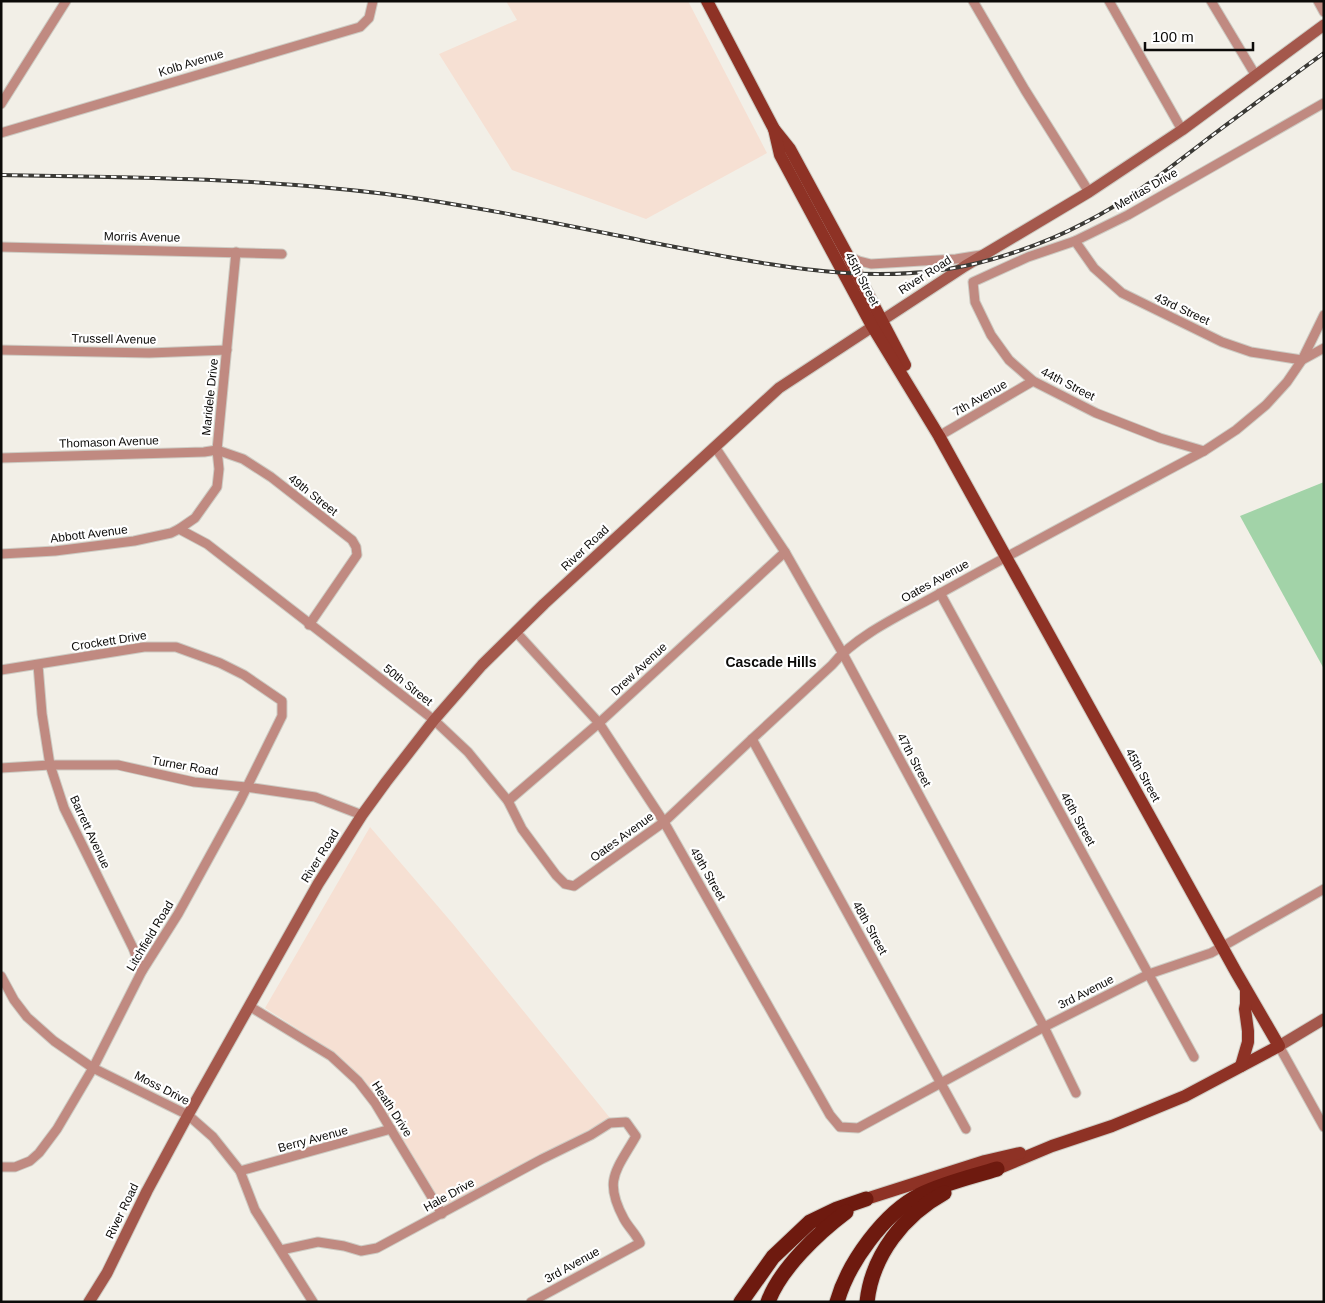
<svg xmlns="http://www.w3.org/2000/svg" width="1325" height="1303" font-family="Helvetica,sans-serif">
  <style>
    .education { fill: #f6e0d3 }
    .green { fill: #a2d3a8 }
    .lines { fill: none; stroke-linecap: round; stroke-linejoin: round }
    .minor-casing { stroke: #cdcbc3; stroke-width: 11 }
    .secondary-casing { stroke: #cdcbc3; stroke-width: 13 }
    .primary-casing { stroke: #cdcbc3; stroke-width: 14 }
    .motorway-casing { stroke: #cdcbc3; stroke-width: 17 }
    .minor { stroke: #c08a81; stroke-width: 9 }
    .secondary { stroke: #a4584c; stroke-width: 11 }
    .primary { stroke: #8e3225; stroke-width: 12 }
    .motorway { stroke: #6e1a0f; stroke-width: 15 }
    .rail-casing { stroke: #3a3935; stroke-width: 4 }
    .rail { stroke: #fff; stroke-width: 2; stroke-dasharray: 5.5; stroke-linecap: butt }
    .labels { text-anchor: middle; stroke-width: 4.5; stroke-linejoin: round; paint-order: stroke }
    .street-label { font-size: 12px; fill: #0c0b09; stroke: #fff }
    .neighbourhood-label { font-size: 14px; font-weight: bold; fill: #0c0b09; stroke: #fff }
  </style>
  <rect width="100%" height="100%" fill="#f2efe7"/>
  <!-- education -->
  <g class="education">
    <polygon points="506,1 688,1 767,153 646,219 512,170 439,54 517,20"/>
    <polygon points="370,827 453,924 610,1118 443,1211 377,1101 332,1051 265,1008"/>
  </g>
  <!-- green -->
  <polygon class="green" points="1324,482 1324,669 1240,516"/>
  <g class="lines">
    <defs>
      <g id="minor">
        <polyline points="973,1 1025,90 1089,192"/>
        <polyline points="1109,1 1182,130"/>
        <polyline points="1211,1 1256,76"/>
        <polyline points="1318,1 1324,12"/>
        <polyline points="1,104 66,1"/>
        <polyline points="1,133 360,27 369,18 373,1"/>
        <polyline points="1075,241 1094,268 1122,293 1222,342 1251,352 1302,360 1324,315"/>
        <polyline points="1,247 282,254"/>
        <polyline points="848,256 859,261 871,264 956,259 981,255"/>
        <polyline points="1,350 149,353 227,350"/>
        <polyline points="939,436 1033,381"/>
        <polyline points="715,447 785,552 842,652 1044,1027 1076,1093"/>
        <polyline points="1204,451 1160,438 1096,413 1033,381 1009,360 991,335 975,302 973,282 1028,257 1075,241 1128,215 1324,103"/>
        <polyline points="1,458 204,452 217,450 243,459 271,477 352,540 356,547 357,555 309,625"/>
        <path d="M 179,529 L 207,544 L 434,720 L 468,752 L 508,801 L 522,829 L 556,875 L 565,884 L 574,886 L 664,822 L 752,739 L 832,665 C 856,635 905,613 939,594 C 1027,545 1116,498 1204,451 L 1236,430 L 1266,405 L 1287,382 L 1302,360 L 1324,348"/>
        <polyline points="1,554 55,551 134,541 171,533 179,529 195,518 217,487 219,469 217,450 236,252"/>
        <polyline points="940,593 1194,1057"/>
        <polyline points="516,632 599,723 664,822 830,1115 840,1127 858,1128 1044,1027 1149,974 1211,953 1324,889"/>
        <polyline points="38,665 42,714 50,765 64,808 133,948 142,971"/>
        <polyline points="1,670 144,647 176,647 220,663 244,675 282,701 282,716 240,801 178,914 142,971 93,1068 57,1129 39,1153 30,1161 15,1167 1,1167"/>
        <polyline points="752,739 966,1129"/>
        <polyline points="1,768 50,765 118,765 194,782 246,787 315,797 362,815"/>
        <polyline points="508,801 599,723 785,552"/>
        <polyline points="1,976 14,1000 27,1017 54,1041 93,1068 188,1115 213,1137 240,1171 255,1210 313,1302"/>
        <polyline points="249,1006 331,1056 358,1081 375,1103 442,1214"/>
        <polyline points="1279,1046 1324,1127"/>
        <polyline points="240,1171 391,1129"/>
        <path d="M 281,1250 L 318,1242 L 344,1246 L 361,1251 L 377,1248 L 542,1159 L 591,1135 L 610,1123 L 626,1122 L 636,1136 C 616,1171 603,1180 624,1219 C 629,1228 636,1234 640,1243 L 531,1302"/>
      </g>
      <g id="secondary">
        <polyline points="1279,1046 1324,1019"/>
        <polyline points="89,1302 107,1273 147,1191 188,1115 318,884 362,815 386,782 434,720 482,665 544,604 779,388 965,266 1089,192 1182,130 1324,25"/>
      </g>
      <g id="primary">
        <polyline points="707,1 774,129 790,149 848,256 905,365"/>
        <polyline points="774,129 780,155 872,326 939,436 1236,972 1279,1046 1185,1096 1112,1126 1052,1146 997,1169"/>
        <polyline points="1241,1066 1248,1042 1248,1031 1245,1009 1246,1004 1246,991"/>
        <polyline points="866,1199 985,1161 1020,1153"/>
      </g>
      <g id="motorway">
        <polyline points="741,1302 773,1257 810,1222 837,1209 866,1199"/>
        <path d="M 768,1302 C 780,1269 818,1233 846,1212"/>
        <path d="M 837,1302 C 848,1263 884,1213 920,1195 C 944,1183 971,1177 997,1169"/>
        <path d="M 867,1302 C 872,1255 904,1215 944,1193"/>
      </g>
    </defs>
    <!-- minor casing -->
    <use href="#minor" class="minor-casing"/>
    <!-- secondary casing -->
    <use href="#secondary" class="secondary-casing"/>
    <!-- primary casing -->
    <use href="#primary" class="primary-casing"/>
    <!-- motorway casing -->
    <use href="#motorway" class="motorway-casing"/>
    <!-- minor -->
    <use href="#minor" class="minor"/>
    <!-- secondary -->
    <use href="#secondary" class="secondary"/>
    <!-- primary -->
    <use href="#primary" class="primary"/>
    <!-- motorway -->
    <use href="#motorway" class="motorway"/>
    <defs>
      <path id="rail" d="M 1,175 C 129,177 259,178 386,194 C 483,207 579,228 675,247 C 781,267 886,290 993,259 C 1024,250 1056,238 1084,223 C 1128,201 1167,170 1206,140 C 1245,111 1284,82 1324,53"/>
    </defs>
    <!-- rail casing -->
    <use href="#rail" class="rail-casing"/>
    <!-- rail -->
    <use href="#rail" class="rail"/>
  </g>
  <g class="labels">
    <!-- street labels -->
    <g class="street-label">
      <text transform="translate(191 63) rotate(-17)" y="4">Kolb Avenue</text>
      <text transform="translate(1146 189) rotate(-30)" y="4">Meritas Drive</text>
      <text transform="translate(142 237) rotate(1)" y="4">Morris Avenue</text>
      <text transform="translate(925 275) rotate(-33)" y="4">River Road</text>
      <text transform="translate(862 279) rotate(62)" y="4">45th Street</text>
      <text transform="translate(1182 309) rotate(25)" y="4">43rd Street</text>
      <text transform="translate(114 339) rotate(1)" y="4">Trussell Avenue</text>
      <text transform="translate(1068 384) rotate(27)" y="4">44th Street</text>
      <text transform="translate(210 397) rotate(-84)" y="4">Maridele Drive</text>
      <text transform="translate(980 398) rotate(-30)" y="4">7th Avenue</text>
      <text transform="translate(109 442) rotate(-2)" y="4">Thomason Avenue</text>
      <text transform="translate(313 495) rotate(38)" y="4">49th Street</text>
      <text transform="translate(89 534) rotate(-7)" y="4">Abbott Avenue</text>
      <text transform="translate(585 548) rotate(-43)" y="4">River Road</text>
      <text transform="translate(935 581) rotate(-29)" y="4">Oates Avenue</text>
      <text transform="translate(109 641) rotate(-9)" y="4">Crockett Drive</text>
      <text transform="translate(639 669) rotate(-43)" y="4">Drew Avenue</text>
      <text transform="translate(408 685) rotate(38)" y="4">50th Street</text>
      <text transform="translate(914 760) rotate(62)" y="4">47th Street</text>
      <text transform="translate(185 766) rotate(10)" y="4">Turner Road</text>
      <text transform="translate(1143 775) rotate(61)" y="4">45th Street</text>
      <text transform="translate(1078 819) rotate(61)" y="4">46th Street</text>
      <text transform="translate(90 832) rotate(65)" y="4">Barrett Avenue</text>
      <text transform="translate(622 837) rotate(-36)" y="4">Oates Avenue</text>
      <text transform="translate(320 856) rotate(-58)" y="4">River Road</text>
      <text transform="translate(708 874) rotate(60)" y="4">49th Street</text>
      <text transform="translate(870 928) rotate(61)" y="4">48th Street</text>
      <text transform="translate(150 936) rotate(-59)" y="4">Litchfield Road</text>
      <text transform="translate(1086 992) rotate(-27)" y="4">3rd Avenue</text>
      <text transform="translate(162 1088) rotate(27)" y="4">Moss Drive</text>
      <text transform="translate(392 1109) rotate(57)" y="4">Heath Drive</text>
      <text transform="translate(313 1139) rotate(-15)" y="4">Berry Avenue</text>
      <text transform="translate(449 1195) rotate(-29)" y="4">Hale Drive</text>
      <text transform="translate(122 1211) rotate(-64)" y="4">River Road</text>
      <text transform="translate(572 1265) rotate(-29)" y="4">3rd Avenue</text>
    </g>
    <!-- neighbourhood labels -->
    <g class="neighbourhood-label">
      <text x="771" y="667">Cascade Hills</text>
    </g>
  </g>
  <!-- border -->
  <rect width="1325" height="1303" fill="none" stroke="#0c0b09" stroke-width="5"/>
  <!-- scale -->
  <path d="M1145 42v8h108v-8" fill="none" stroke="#0c0b09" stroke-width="2.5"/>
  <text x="1152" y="42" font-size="15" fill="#0c0b09" stroke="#ffffff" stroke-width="4" paint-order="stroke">100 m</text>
</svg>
